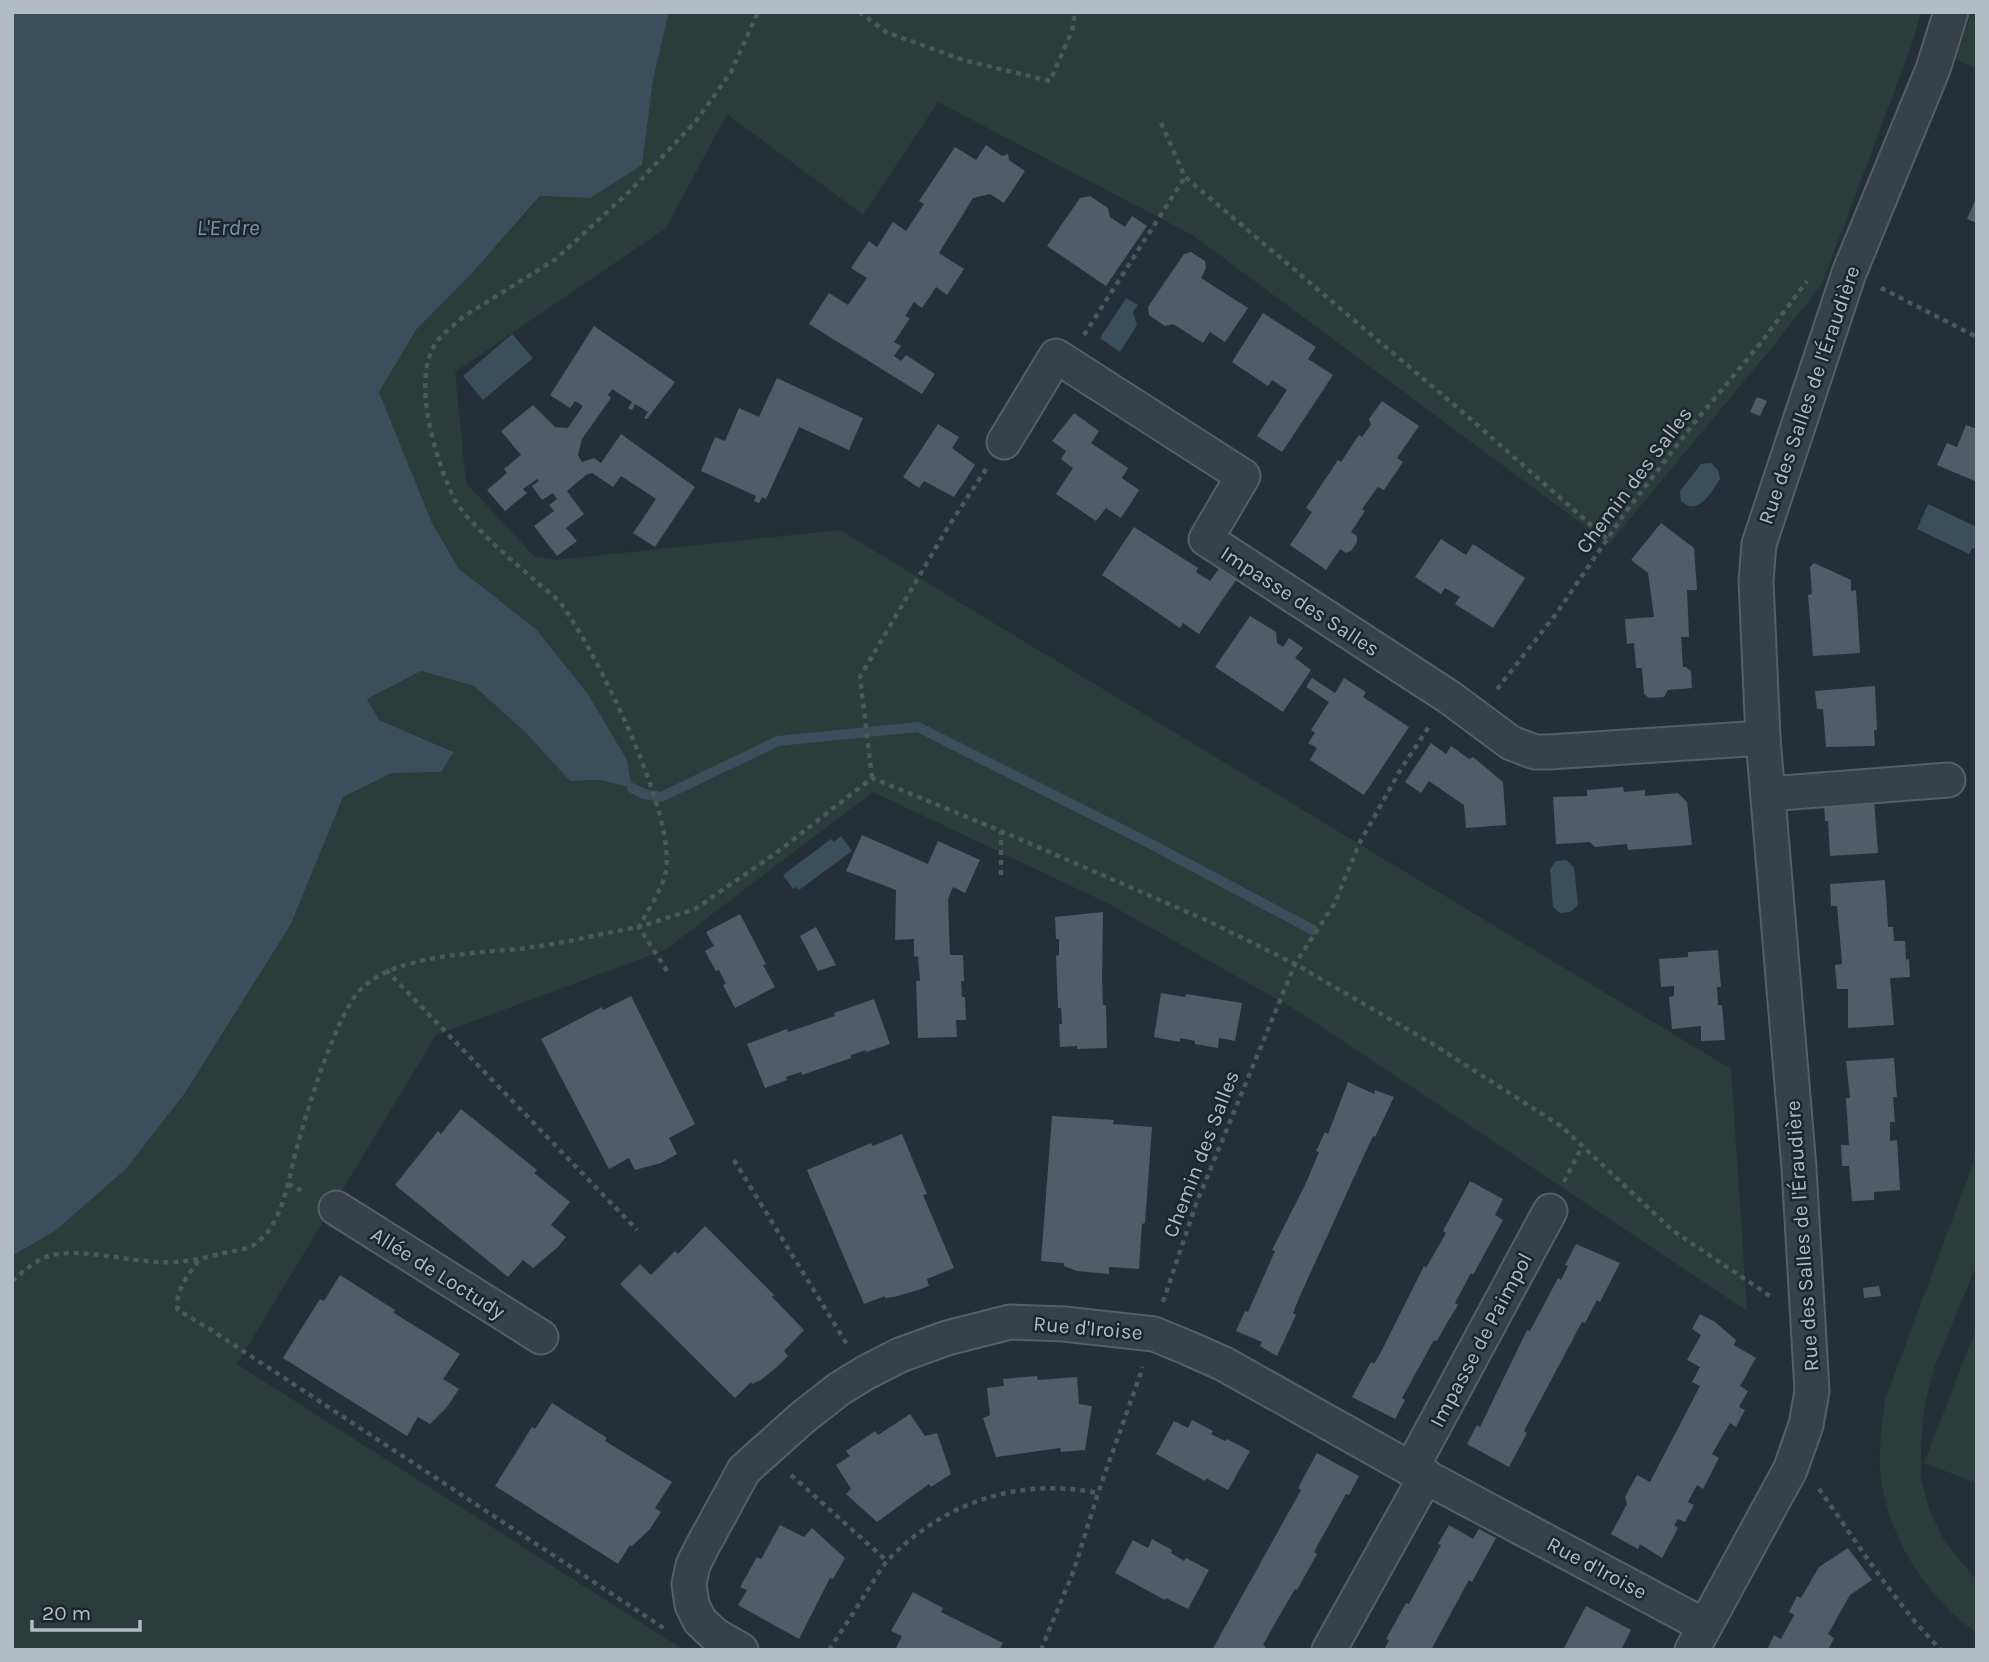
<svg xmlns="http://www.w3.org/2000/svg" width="1989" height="1662" font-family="Karla,sans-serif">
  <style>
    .green { fill: #2a3d3a }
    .water { fill: #3b4e5c }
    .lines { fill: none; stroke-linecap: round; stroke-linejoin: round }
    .stream { stroke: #3b4e5c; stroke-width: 10 }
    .building { fill: #505c66 }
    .minor-casing { stroke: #565f66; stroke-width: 37 }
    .path { stroke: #485a59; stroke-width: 4.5; stroke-dasharray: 5 5; stroke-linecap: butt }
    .minor { stroke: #384148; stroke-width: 33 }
    .labels { text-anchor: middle; stroke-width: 5; stroke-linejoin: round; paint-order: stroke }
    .street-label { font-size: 21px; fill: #b3bcc4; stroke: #1d262d }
    .water-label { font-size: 23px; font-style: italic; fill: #7891a3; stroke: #1d262d }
  </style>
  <rect width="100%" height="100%" fill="#252f37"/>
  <!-- green -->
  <g class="green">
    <polygon points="669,12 1921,12 1912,44 1822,284 1770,350 1609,544 1194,236 938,102 863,215 727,114 666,228 455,372 466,483 534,556 556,560 840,530 1731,1069 1747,1311 1301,1013 1109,904 873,792 665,950 436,1035 237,1364 684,1650 12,1650 12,1256 55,1231 126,1169 185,1093 291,924 343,797 392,773 440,771 453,751 379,720 367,699 421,671 474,686 526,733 570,781 600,780 632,788 627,760 588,694 536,629 459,569 432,523 379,392 416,330 474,271 541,196 590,198 653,80"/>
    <polygon points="1972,12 1977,12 1977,69 1955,59"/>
    <path d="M 1977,1153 L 1977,1264 L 1934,1368 L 1925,1404 L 1921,1442 L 1921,1480 L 1930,1511 L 1945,1542 L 1977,1581 L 1977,1633 C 1928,1599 1893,1544 1882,1486 C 1877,1458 1882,1428 1885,1400 Z"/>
    <polygon points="1977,1327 1977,1483 1924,1463"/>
  </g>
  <!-- water -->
  <g class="water">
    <polygon points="12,12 669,12 653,80 642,165 590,198 540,196 474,271 416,330 379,392 432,523 459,569 536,629 588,694 627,760 632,788 600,780 570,781 526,733 474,686 421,671 367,699 379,720 454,752 441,772 392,773 343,797 291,924 185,1093 126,1169 55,1231 12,1256"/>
    <polygon points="1126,298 1138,305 1133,312 1137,325 1120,352 1100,338"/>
    <polygon points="512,334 533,358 483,400 463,376"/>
    <path d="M 1711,463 L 1718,470 L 1720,479 C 1711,493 1698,517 1681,501 L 1680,491 L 1701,464 Z"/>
    <polygon points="1928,504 1977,527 1977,548 1972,548 1969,554 1917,529"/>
    <polygon points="841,836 852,851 799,890 796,887 793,889 783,875 831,839 834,842"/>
    <polygon points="1566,860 1574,867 1578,905 1570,912 1560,913 1553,907 1550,869 1556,861"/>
  </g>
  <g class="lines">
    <!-- stream -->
    <polyline class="stream" points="632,788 644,794 661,797 778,741 918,727 1149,843 1313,930"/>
  </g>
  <!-- building -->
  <g class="building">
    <polygon points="986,145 1002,156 1008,154 1009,160 1025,171 1004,203 990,194 973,198 939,253 964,269 947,295 936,287 922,308 914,302 905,316 910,318 894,342 901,346 894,356 901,361 906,355 935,374 922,394 809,324 829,293 848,305 867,278 851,268 869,241 877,247 893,222 906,231 924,204 919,201 955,147 976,160"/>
    <polygon points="1090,196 1108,208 1110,217 1125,227 1132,216 1147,226 1106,286 1047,246 1080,198"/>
    <polygon points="1977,196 1977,223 1967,219"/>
    <polygon points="1191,252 1205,261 1206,268 1201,278 1248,308 1225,342 1210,332 1203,343 1173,324 1165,326 1149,315 1148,307 1184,254"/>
    <polygon points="1263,313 1316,347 1308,359 1333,375 1282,452 1257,436 1287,390 1272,380 1268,386 1232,362"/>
    <polygon points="594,326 675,382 647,419 644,418 648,412 635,404 632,410 628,408 632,402 612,389 608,395 611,398 582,439 578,455 582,462 594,458 601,463 621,434 695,487 655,547 633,533 656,499 621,476 613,487 592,473 586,475 567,491 584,514 566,528 577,541 557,556 534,526 554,511 549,505 557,499 553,493 542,500 532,486 539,481 537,479 523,489 527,493 505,511 487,490 507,473 504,469 521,455 501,431 533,405 555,427 568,428 583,406 575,401 570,408 550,395"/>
    <polygon points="777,378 863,418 849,450 799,427 766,499 762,497 759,503 754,501 756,496 701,471 715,437 725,441 739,408 759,417"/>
    <polygon points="1757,397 1767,401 1760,416 1750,412"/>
    <polygon points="1382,401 1419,426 1397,458 1403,462 1384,490 1378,487 1362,509 1365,511 1351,532 1357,536 1357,542 1351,551 1346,553 1340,549 1326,570 1290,545 1312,512 1306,508 1338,460 1341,462 1359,435 1362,437 1371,425 1369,419"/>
    <polygon points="1074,413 1099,431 1091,443 1128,468 1122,478 1139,490 1121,518 1106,508 1096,521 1056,494 1073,468 1061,459 1066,451 1052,441"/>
    <polygon points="938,424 959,437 952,448 975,465 954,497 924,481 919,488 903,477"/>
    <polygon points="1966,425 1977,429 1977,482 1937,465 1947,443 1957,447"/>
    <polygon points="1661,523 1694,548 1697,590 1687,590 1689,637 1681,637 1683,667 1686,667 1691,671 1692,688 1668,690 1664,697 1649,698 1644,694 1642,668 1636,668 1634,643 1627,644 1625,619 1654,617 1648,573 1631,560"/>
    <polygon points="1134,527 1198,568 1196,572 1210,581 1219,569 1236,580 1199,634 1183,623 1180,628 1102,575"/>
    <polygon points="1441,539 1466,555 1473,544 1525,578 1493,628 1455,604 1460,597 1445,588 1441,594 1415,577"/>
    <polygon points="1814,563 1851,580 1851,591 1856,590 1860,653 1813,656 1808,595 1812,594 1810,567"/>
    <polygon points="1250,616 1276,632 1277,643 1283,647 1289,638 1303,648 1295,658 1311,670 1283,712 1215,667"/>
    <polygon points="1312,678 1335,693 1344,678 1366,692 1363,697 1409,727 1364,795 1310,760 1317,748 1308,743 1315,733 1311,730 1329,702 1306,687"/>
    <polygon points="1875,686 1877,730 1874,730 1875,746 1826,747 1823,709 1817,709 1815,691"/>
    <polygon points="1431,743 1446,754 1451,746 1469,759 1473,757 1503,782 1506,825 1466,828 1464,805 1429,781 1421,793 1405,782"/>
    <polygon points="1623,787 1624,792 1645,790 1645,796 1678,793 1687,802 1692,845 1628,850 1627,844 1595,847 1590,842 1556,844 1553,797 1587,796 1587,790"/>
    <polygon points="1874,800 1878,853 1830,856 1828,821 1825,821 1824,803"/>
    <polygon points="862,835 928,864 938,841 980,860 965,893 953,887 948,899 950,955 963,955 964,981 961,981 962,997 965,997 966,1020 956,1020 957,1037 918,1038 916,981 920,981 918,956 914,957 914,939 895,940 896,890 846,871"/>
    <polygon points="1885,880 1888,927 1893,927 1894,941 1905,941 1906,960 1909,959 1910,977 1890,978 1894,1025 1848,1028 1848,989 1837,989 1835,965 1842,964 1841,951 1837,906 1831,906 1830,884"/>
    <polygon points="1103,912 1102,980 1103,1005 1106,1005 1107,1048 1077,1049 1077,1046 1060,1047 1059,1024 1062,1024 1061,1008 1058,1008 1056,956 1059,955 1059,939 1056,939 1055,917"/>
    <polygon points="740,914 766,964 763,965 775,987 735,1008 723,985 726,984 719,970 716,971 705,951 714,946 706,932"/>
    <polygon points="816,927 836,965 818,971 800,936"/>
    <polygon points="1718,950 1721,987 1717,987 1718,1005 1722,1005 1725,1040 1701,1041 1701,1026 1672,1029 1669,997 1674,996 1674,986 1661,987 1659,959 1688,957 1688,952"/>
    <polygon points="1161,993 1185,997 1186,994 1242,1003 1235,1041 1219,1038 1218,1048 1195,1044 1195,1041 1180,1038 1180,1042 1154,1037"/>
    <polygon points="631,996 695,1124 669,1138 677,1154 661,1163 635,1170 629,1158 609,1169 541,1039 602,1007 603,1010"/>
    <polygon points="874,999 890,1044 866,1052 866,1050 851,1055 851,1058 802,1075 801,1072 786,1077 787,1080 765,1088 747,1044 787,1029 788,1032 835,1016 834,1013"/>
    <polygon points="1894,1058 1897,1097 1893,1097 1895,1122 1890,1122 1890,1141 1897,1140 1900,1190 1874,1192 1874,1200 1852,1201 1849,1166 1842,1166 1841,1145 1849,1145 1846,1098 1850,1098 1846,1061"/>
    <polygon points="1348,1082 1374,1094 1375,1090 1394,1097 1375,1137 1373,1136 1366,1151 1299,1298 1293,1313 1296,1315 1277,1356 1260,1346 1262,1342 1236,1331 1245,1311 1248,1312 1275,1251 1272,1250 1306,1183 1319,1152 1316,1151 1325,1132 1328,1134"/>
    <polygon points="461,1109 537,1170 534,1173 570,1202 551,1225 566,1237 558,1247 533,1268 523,1260 508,1277 395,1185 438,1131 441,1134"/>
    <polygon points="1052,1116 1114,1120 1113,1124 1152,1127 1145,1223 1142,1224 1139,1269 1109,1267 1109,1274 1077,1271 1064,1266 1064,1263 1041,1261"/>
    <polygon points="902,1134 927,1194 923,1195 954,1268 927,1279 929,1286 918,1290 894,1297 885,1298 885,1296 864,1304 807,1170 871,1143 873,1146"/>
    <polygon points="1470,1181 1503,1199 1495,1215 1503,1220 1473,1275 1471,1273 1455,1303 1458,1305 1447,1323 1437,1341 1434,1340 1402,1398 1405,1400 1395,1419 1352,1397 1371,1362 1374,1364 1382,1350 1424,1266 1426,1268 1446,1233 1443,1231"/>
    <polygon points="705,1226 774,1295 772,1297 804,1330 784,1351 788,1356 778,1366 761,1380 752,1384 751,1382 735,1398 620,1284 640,1264 651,1275 675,1251 678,1254"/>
    <polygon points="1576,1244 1620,1263 1600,1302 1597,1300 1585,1323 1582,1322 1524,1431 1527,1433 1509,1467 1467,1444 1477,1425 1480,1427 1527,1330 1530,1331 1558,1278 1561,1280 1568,1266 1565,1265"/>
    <polygon points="340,1275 395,1310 394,1313 460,1354 443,1379 459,1389 447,1407 430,1424 418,1417 407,1436 283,1358 320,1299 324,1301"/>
    <polygon points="1879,1286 1881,1296 1864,1298 1863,1288"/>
    <polygon points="1700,1314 1715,1322 1736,1340 1734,1345 1756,1358 1740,1386 1748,1391 1739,1407 1745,1410 1736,1427 1730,1423 1712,1454 1719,1458 1703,1489 1697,1485 1688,1502 1694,1505 1685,1522 1678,1519 1674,1525 1678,1528 1662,1558 1640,1544 1638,1549 1611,1534 1627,1504 1625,1497 1637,1475 1650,1482 1700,1386 1692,1382 1700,1367 1687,1360 1701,1335 1692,1329"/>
    <polygon points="1037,1376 1038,1380 1077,1377 1079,1404 1092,1406 1085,1450 1061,1452 1060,1448 996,1457 983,1418 990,1415 987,1388 1004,1386 1003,1379"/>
    <polygon points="552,1403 607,1438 605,1441 672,1482 655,1508 661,1512 650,1529 632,1546 630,1545 618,1564 495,1486 532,1427 535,1429"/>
    <polygon points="910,1414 925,1436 937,1433 951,1474 931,1487 929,1484 877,1522 846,1494 851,1489 836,1465 850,1456 846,1451 875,1431 878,1435"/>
    <polygon points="1192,1420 1213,1431 1211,1434 1225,1441 1227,1439 1250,1451 1228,1490 1206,1478 1205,1481 1156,1454 1174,1421 1188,1428"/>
    <polygon points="1317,1453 1359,1476 1349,1495 1346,1494 1314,1552 1317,1554 1297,1590 1295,1589 1278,1618 1263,1645 1266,1647 1265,1650 1212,1650 1301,1490 1298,1488"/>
    <polygon points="780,1525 804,1537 812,1528 845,1558 833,1579 830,1578 799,1639 738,1605 747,1590 740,1587 757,1557 761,1559"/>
    <polygon points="1449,1525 1473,1539 1479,1529 1496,1538 1472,1582 1469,1580 1431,1650 1384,1650 1389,1640 1386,1639 1406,1603 1409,1604 1441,1545 1438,1544"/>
    <polygon points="1152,1539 1172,1550 1171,1553 1184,1561 1186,1558 1209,1570 1188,1609 1166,1598 1165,1600 1115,1573 1133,1540 1148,1548"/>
    <polygon points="1848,1548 1872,1580 1850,1595 1828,1634 1834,1638 1828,1650 1767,1650 1774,1635 1781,1639 1794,1615 1789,1612 1797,1596 1801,1598 1819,1567"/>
    <polygon points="913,1592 943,1608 941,1612 1003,1643 999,1650 895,1650 902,1636 891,1631"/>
    <polygon points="1586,1606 1631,1630 1621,1650 1563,1650"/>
  </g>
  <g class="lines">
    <defs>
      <g id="minor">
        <polyline points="1004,442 1056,356 1243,476 1206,539 1449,697 1511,743 1535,752 1549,752 1763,738"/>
        <polyline points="1768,794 1948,780"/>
        <polyline points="336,1208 541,1337"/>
        <polyline points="1411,1469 1550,1211"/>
        <polyline points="741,1650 715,1635 700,1621 692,1605 689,1584 693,1565 702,1547 744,1470 802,1418 839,1389 865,1373 900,1355 947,1338 1010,1322 1064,1324 1154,1334 1188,1348 1224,1364 1411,1469 1705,1626"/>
        <polyline points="1329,1650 1426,1476"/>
        <polyline points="1692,1650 1790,1470 1806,1425 1812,1391 1799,1168 1763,738 1756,581 1759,544 1849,273 1933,69 1951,12"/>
      </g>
    </defs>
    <!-- minor casing -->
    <use href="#minor" class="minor-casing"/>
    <!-- path -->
    <g class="path">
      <polyline points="859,12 886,32 963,60 1050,81 1072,31 1075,12"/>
      <polyline points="1161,123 1185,177 1466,415 1607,539"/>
      <polyline points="1881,288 1977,337"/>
      <polyline points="1084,335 1185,177"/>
      <polyline points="1497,689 1556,614 1625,513 1694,423 1760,344 1807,281"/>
      <polyline points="872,778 860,677 945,532 986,469"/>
      <polyline points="1001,875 1001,831"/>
      <polyline points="386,970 637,1230"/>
      <polyline points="667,971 639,927 695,909 776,853 872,778 1001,831 1208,921 1295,964 1431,1043 1561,1126 1672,1230 1770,1296"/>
      <polyline points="734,1160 848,1346"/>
      <polyline points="1564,1182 1582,1146"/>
      <polyline points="288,1184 306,1193"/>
      <path d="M 198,1261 C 189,1274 173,1294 178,1310 L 213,1331 L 665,1629"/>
      <path d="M 12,1281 C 23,1272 33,1262 46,1257 C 72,1247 119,1259 146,1261 C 173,1264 194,1261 219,1254 C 230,1251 246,1251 255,1244 C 285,1223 288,1176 298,1144 C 308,1107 337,1012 362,988 C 400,952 484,954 534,947 C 569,942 604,933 639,927 C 647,911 660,893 665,875 C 680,820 596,652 562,605 C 556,597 546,590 539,584 C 518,565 495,547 476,526 C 469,519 461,510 456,502 C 437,466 410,379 436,343 C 443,333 454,325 463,317 L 556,259 L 632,189 L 696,121 L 731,72 L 758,12"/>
      <polyline points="1163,1302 1196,1204 1295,964 1335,903 1359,844 1401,769 1430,725"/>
      <polyline points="791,1475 887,1561"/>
      <path d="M 1819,1489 C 1858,1544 1894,1602 1941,1650"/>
      <path d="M 829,1650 C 842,1630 855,1611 867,1591 C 874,1581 880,1569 888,1560 C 944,1502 1019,1477 1098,1493"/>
      <polyline points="1041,1650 1074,1570 1098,1493 1143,1367"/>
    </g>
    <!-- minor -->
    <use href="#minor" class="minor"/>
  </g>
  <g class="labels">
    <!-- street labels -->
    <g class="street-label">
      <text transform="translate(1809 395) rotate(-71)" y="7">Rue des Salles de l'Éraudière</text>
      <text transform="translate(1634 480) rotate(-53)" y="7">Chemin des Salles</text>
      <text transform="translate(1300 601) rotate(33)" y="7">Impasse des Salles</text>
      <text transform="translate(1201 1154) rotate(-69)" y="7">Chemin des Salles</text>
      <text transform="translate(1802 1236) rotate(-94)" y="7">Rue des Salles de l'Éraudière</text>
      <text transform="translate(438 1273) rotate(32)" y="7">Allée de Loctudy</text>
      <text transform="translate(1088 1328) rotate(5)" y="7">Rue d'Iroise</text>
      <text transform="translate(1481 1340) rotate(-62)" y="7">Impasse de Paimpol</text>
      <text transform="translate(1597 1568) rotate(28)" y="7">Rue d'Iroise</text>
    </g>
    <!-- water labels -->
    <g class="water-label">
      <text x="228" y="235">L'Erdre</text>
    </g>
  </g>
  <!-- border -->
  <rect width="1989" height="1662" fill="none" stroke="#b3bcc4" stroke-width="28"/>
  <!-- scale -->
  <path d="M32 1620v10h108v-10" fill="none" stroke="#b3bcc4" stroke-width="3.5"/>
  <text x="42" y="1620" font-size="21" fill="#b3bcc4" stroke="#1d262d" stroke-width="5" paint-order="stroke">20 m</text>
</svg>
